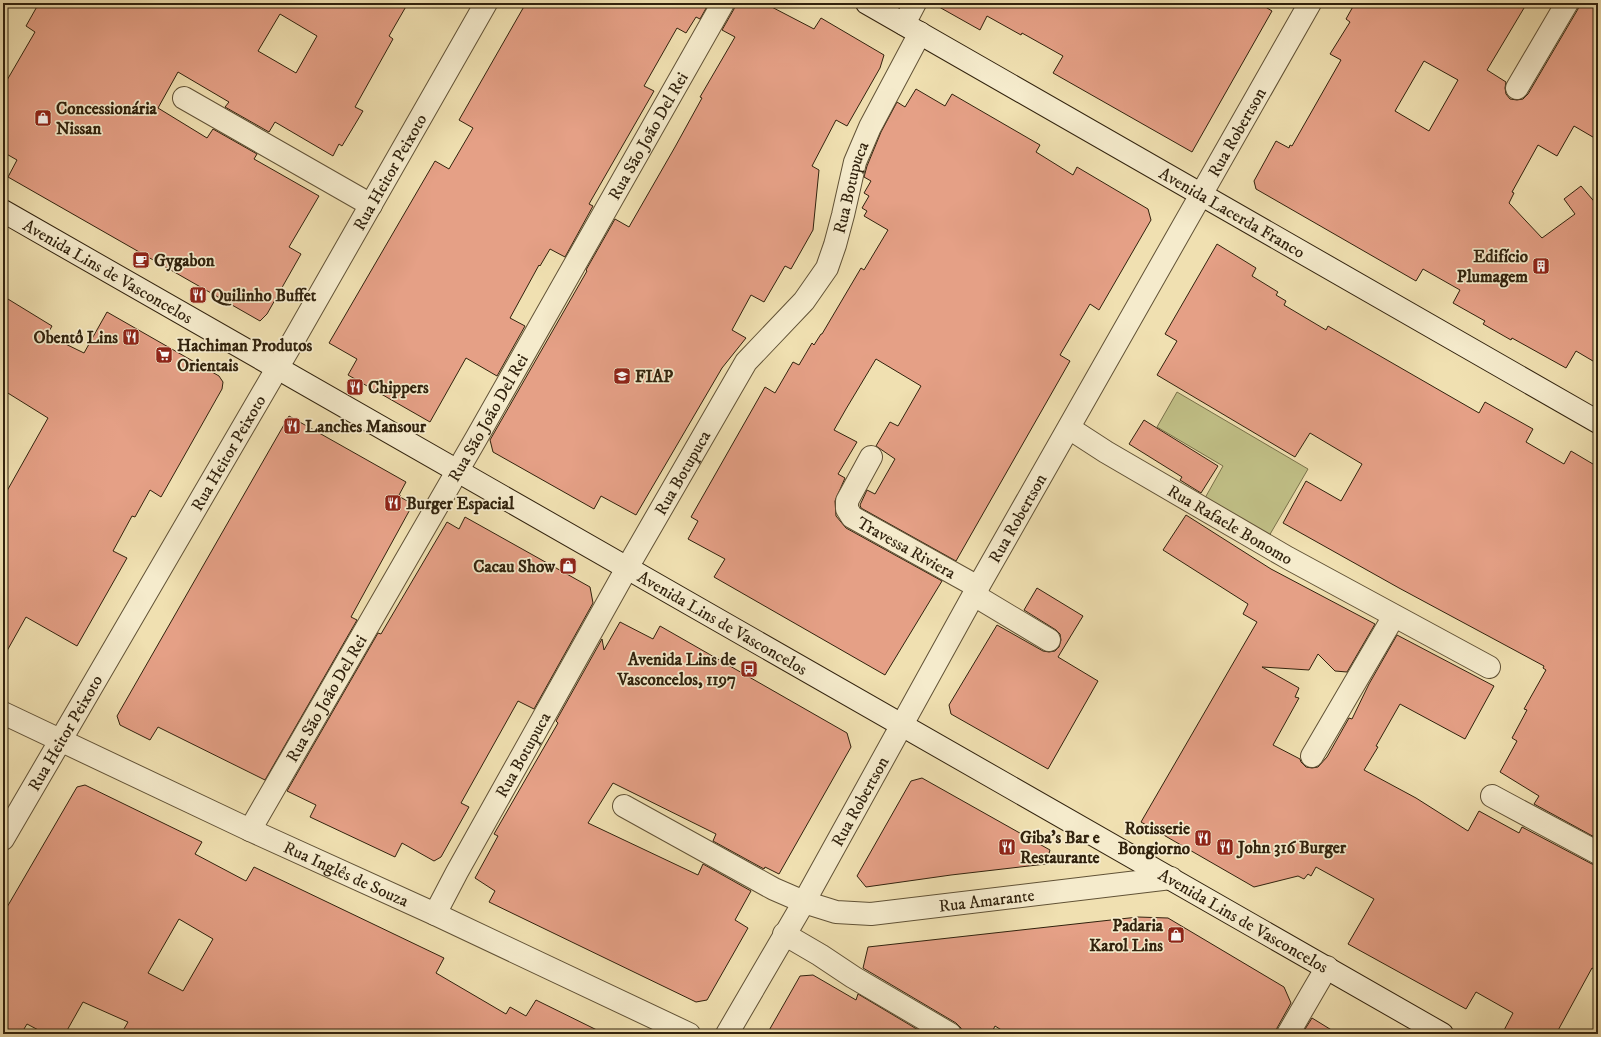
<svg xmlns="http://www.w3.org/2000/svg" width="1601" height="1037" font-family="'IM FELL DW Pica',serif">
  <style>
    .green { fill: #c1c087; stroke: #79714a }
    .building { fill: #e5a086; stroke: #31220d; fill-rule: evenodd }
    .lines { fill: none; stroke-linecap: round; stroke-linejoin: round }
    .street-casing { stroke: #615236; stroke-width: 24 }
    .secondary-casing { stroke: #31220d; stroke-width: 24 }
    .street { stroke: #f5ebcc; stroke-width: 22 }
    .secondary { stroke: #f5ebcc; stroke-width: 22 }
    .labels { text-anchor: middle; stroke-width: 3.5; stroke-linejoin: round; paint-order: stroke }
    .poi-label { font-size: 17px; font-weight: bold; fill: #31220d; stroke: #f5ebcc; text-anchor: start }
    .street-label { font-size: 17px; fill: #31220d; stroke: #f5ebcc }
  </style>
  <rect width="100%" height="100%" fill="#f0e0b1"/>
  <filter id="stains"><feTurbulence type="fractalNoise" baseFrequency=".005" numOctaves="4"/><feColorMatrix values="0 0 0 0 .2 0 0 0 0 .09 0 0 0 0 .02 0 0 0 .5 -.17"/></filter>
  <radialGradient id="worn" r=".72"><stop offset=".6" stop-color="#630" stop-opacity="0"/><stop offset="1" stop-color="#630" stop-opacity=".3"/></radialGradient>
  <!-- green -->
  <polygon class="green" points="1177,392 1308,469 1269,536 1205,498 1223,466 1157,427"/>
  <!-- building -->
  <g class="building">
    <path d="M 39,3 L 408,3 L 389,36 L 393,39 L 355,107 L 363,111 L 342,146 L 339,144 L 333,156 L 275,122 L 269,132 L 225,107 L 229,102 L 178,72 L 158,108 L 207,138 L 213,129 L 257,154 L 254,159 L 319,196 L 289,247 L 301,254 L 267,314 L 260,321 L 8,177 L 17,160 L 3,152 L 3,87 L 35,32 L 26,26 ZM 280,14 L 317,36 L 296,73 L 258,51 Z"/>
    <polygon points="526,3 709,3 700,19 696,17 686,33 677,28 644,86 654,91 589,204 593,206 565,257 550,249 540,266 539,265 510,318 525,326 497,376 466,358 430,422 348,375 357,359 329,343 435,161 449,169 473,128 459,120"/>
    <polygon points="735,3 764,3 814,29 821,18 884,55 880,68 847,126 836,120 812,166 819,170 813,230 791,269 785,266 764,302 751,295 732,330 746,338 722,368 636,515 601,496 594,509 493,452 490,440 587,271 586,270 615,219 629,227 675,147 702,98 700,97 735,37 722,30 734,9"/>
    <polygon points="932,3 1259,3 1272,11 1192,152 1053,73 1063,56 1022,33 1021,35 987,16 980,30"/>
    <path d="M 1355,3 L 1527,3 L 1487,70 L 1506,82 L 1505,88 L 1506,94 L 1510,99 L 1517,100 L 1523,99 L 1528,94 L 1578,9 L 1579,3 L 1598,3 L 1598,140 L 1574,126 L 1557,156 L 1538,145 L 1512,192 L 1514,193 L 1509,203 L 1542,238 L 1575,214 L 1564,199 L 1581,186 L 1598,206 L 1598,364 L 1576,351 L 1566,368 L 1512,338 L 1511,340 L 1483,324 L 1485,321 L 1453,303 L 1460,290 L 1423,269 L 1416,281 L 1256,189 L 1254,181 L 1276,141 L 1289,148 L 1290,145 L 1292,146 L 1341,60 L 1330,54 L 1350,22 L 1346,19 ZM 1424,61 L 1458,80 L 1429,131 L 1395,111 Z"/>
    <polygon points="916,89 945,106 952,94 1040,145 1036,152 1073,175 1077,167 1148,209 1151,220 1099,310 1090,304 1060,355 1070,361 956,561 861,508 860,505 867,490 875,494 895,459 876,446 890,422 898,426 921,386 876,359 846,409 834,430 857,442 838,474 845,478 835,501 836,516 846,528 942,581 885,675 714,577 725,559 688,539 698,521 691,517 765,387 775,393 793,362 799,365 812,343 814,345 821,334 822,334 861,268 864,270 888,230 864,216 867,211 862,208 869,196 864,193 871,181 864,177 867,166 881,132 897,102 905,107"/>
    <polygon points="1217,244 1256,268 1252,276 1278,292 1276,295 1286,301 1284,305 1326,330 1328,326 1479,413 1485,402 1533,429 1526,442 1564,464 1571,451 1598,467 1598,839 1534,804 1539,796 1500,772 1517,741 1512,738 1527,710 1524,709 1546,670 1543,668 1544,666 1399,588 1283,523 1306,481 1341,501 1362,464 1310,433 1295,457 1157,375 1177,341 1165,334"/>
    <polygon points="3,296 52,326 47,335 84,353 107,312 219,376 223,382 222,389 161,497 150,490 135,517 132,516 113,551 127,558 77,646 26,617 3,658 3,498 48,418 3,390"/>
    <polygon points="289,416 406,482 399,495 401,496 400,497 413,504 351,617 357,620 265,780 158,727 150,740 120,725 117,716"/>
    <polygon points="1144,420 1218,466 1201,493 1180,480 1182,477 1129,444"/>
    <polygon points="1186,515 1271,569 1375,624 1347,672 1335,671 1318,654 1309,670 1262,667 1299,688 1295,697 1299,698 1273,745 1300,759 1301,762 1306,767 1312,768 1318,767 1327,757 1349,718 1352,719 1369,684 1397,635 1494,686 1465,739 1400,704 1376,746 1378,747 1364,770 1416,798 1468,831 1479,811 1519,833 1522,827 1592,864 1598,865 1598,971 1592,968 1556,1034 1502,1034 1513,1013 1476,992 1466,1009 1348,944 1374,899 1316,867 1311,876 1308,874 1304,879 1298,876 1254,887 1141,822 1257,622 1243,614 1248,604 1163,550"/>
    <polygon points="465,517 590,587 593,603 534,709 518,701 461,803 469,807 441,857 434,861 402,843 395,857 310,817 316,805 287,791 378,633 381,634 447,522 459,529"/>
    <polygon points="1037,588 1083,616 1058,657 1098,681 1048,769 951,714 949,705 997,625 1043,651 1049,652 1055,651 1059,647 1061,640 1060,634 1056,630 1024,610"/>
    <polygon points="620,622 653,639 660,626 847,733 851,747 779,874 765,867 764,869 713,841 716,834 613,783 588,823 698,875 703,864 751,891 735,920 748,928 707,1000 696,1002 489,902 495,891 475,878 498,836 494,834 558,723 556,721 602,639 604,650"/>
    <polygon points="922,778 1050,850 1046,864 951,875 866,887 857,876 911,781"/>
    <path d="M 85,785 L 202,842 L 195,854 L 246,881 L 254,867 L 444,958 L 436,973 L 506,1014 L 510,1007 L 526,1016 L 536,1000 L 605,1034 L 121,1034 L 128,1022 L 83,1002 L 65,1034 L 46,1034 L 27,1024 L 21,1034 L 3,1034 L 3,914 L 77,787 ZM 179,919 L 213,939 L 183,991 L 148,973 Z"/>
    <polygon points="1138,917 1168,918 1284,987 1291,1003 1277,1028 1276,1034 1008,1034 995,1026 991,1034 962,1034 961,1028 956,1023 863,968 868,947"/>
    <polygon points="813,975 856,1000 858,994 925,1034 767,1034 800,976"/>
    <polygon points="1312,1018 1338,1034 1302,1034"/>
  </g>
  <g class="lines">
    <defs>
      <g id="street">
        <polyline points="904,24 915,3"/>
        <polyline points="1517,88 1567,3"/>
        <polyline points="184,98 371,205"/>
        <path id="s1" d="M 1069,428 L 1106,452 L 1288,558 L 1489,667"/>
        <path id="s2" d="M 871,457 L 847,501 L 847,509 L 852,517 L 978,587"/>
        <polyline points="974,595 1049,640"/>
        <path id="s3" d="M 3,713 L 250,830 L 435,914 L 689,1034"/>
        <polyline points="1312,756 1394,616"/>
        <polyline points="1492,796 1598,853"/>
        <path id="s4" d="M 624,806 L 774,889 L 804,902 L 836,912 L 871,914 L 1171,878"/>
        <path id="s5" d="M 250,830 L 477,437 L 723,3"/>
        <path id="s6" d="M 3,839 L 296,336 L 486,3"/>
        <path id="s7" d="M 435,914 L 457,872 L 627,568 L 746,362 L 804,301 L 827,268 L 835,245 L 843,215 L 855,162 L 870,127 L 920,33"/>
        <polyline points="784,934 820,955 853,977 950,1034"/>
        <path id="s8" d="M 727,1034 L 804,902 L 978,587 L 1310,3"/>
        <polyline points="1288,1034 1327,967"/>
      </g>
      <g id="secondary">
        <path id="s9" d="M 867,3 L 1598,422"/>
        <path id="s10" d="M 3,211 L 1442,1034"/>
      </g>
    </defs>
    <!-- street casing -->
    <use href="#street" class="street-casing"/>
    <!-- secondary casing -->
    <use href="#secondary" class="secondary-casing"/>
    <!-- street -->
    <use href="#street" class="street"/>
    <!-- secondary -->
    <use href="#secondary" class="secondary"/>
  </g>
  <!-- icons -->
  <defs>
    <symbol id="shop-square" viewBox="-11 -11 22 22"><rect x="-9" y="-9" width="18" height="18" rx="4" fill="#8f2418" stroke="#f5ebcc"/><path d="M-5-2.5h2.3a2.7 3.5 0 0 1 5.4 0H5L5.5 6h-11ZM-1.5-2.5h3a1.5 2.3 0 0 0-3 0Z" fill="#fff"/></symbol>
    <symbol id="cafe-square" viewBox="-11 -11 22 22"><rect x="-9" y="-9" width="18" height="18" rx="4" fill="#8f2418" stroke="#f5ebcc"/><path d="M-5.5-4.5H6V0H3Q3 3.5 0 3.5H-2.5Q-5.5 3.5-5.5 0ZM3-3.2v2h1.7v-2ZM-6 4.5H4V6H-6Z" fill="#fff"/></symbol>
    <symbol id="building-square" viewBox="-11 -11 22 22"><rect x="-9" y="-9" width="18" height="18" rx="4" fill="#8f2418" stroke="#f5ebcc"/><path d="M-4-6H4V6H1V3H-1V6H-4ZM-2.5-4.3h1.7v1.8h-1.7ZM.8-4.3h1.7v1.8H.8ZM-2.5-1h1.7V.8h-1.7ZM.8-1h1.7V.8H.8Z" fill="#fff"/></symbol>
    <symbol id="restaurant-square" viewBox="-11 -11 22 22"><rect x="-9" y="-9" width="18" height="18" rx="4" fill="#8f2418" stroke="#f5ebcc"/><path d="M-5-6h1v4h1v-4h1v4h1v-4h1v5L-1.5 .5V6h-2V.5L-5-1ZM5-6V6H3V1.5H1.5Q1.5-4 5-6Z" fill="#fff"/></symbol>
    <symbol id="supermarket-square" viewBox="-11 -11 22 22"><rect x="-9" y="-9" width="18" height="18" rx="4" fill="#8f2418" stroke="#f5ebcc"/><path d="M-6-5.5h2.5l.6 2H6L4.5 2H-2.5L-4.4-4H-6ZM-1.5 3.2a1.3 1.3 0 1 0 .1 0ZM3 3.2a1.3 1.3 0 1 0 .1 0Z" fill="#fff"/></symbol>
    <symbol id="university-square" viewBox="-11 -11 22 22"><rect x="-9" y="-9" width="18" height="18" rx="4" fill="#8f2418" stroke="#f5ebcc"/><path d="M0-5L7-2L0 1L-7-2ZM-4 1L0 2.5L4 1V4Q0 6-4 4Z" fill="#fff"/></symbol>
    <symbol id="bus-square" viewBox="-11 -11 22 22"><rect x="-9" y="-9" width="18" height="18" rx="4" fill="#8f2418" stroke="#f5ebcc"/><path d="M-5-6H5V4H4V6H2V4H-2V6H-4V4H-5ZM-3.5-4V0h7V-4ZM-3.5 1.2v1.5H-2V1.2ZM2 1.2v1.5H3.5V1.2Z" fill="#fff"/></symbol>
  </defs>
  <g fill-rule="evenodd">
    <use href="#shop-square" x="33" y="108" width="20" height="20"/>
    <use href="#cafe-square" x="131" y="250" width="20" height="20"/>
    <use href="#building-square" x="1531" y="256" width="20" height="20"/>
    <use href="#restaurant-square" x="188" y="285" width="20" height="20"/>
    <use href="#restaurant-square" x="121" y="327" width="20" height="20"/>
    <use href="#supermarket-square" x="154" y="345" width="20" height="20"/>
    <use href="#university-square" x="612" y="366" width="20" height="20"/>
    <use href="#restaurant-square" x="345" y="377" width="20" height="20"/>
    <use href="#restaurant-square" x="282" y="416" width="20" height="20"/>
    <use href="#restaurant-square" x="383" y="493" width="20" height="20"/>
    <use href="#shop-square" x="558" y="556" width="20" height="20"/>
    <use href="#bus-square" x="739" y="659" width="20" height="20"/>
    <use href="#restaurant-square" x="1193" y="828" width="20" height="20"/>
    <use href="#restaurant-square" x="997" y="837" width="20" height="20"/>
    <use href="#restaurant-square" x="1215" y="837" width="20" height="20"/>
    <use href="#shop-square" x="1166" y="925" width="20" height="20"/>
  </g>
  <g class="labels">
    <!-- poi labels -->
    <g class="poi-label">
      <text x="56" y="114">Concessionária<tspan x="56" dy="20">Nissan</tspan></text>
      <text x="1528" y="262" text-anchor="end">Edifício<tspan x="1528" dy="20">Plumagem</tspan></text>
      <text x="154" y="266">Gygabon</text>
      <text x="211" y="301">Quilinho Buffet</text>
      <text x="118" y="343" text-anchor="end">Obentô Lins</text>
      <text x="177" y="351">Hachiman Produtos<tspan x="177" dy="20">Orientais</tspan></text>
      <text x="635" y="382">FIAP</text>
      <text x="368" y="393">Chippers</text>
      <text x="305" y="432">Lanches Mansour</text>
      <text x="406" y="509">Burger Espacial</text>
      <text x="555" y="572" text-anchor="end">Cacau Show</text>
      <text x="736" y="665" text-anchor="end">Avenida Lins de<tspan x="736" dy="20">Vasconcelos, 1197</tspan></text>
      <text x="1190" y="834" text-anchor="end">Rotisserie<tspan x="1190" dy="20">Bongiorno</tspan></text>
      <text x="1020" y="843">Giba's Bar e<tspan x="1020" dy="20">Restaurante</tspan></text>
      <text x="1238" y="853">John 316 Burger</text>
      <text x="1163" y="931" text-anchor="end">Padaria<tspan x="1163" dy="20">Karol Lins</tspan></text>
    </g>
    <!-- street labels -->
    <g class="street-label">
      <text dy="6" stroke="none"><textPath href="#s8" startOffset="1036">Rua Robertson</textPath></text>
      <text dy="6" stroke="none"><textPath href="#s5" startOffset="800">Rua São João Del Rei</textPath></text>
      <text dy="6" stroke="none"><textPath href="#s6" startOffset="771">Rua Heitor Peixoto</textPath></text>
      <text dy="6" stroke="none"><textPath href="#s7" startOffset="842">Rua Botupuca</textPath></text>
      <text dy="6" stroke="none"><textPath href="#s9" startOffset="421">Avenida Lacerda Franco</textPath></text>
      <text dy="6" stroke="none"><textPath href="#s10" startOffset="121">Avenida Lins de Vasconcelos</textPath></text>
      <text dy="6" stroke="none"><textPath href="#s5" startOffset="476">Rua São João Del Rei</textPath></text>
      <text dy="6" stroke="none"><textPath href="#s6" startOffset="447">Rua Heitor Peixoto</textPath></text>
      <text dy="6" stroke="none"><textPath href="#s7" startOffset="506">Rua Botupuca</textPath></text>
      <text dy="6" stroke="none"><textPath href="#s8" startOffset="592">Rua Robertson</textPath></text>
      <text dy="6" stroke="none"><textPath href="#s1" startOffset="188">Rua Rafaele Bonomo</textPath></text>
      <text dy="6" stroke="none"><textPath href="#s2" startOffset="130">Travessa Riviera</textPath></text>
      <text dy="6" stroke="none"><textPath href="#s10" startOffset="829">Avenida Lins de Vasconcelos</textPath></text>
      <text dy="6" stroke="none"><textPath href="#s5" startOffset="152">Rua São João Del Rei</textPath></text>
      <text dy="6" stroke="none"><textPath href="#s6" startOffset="123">Rua Heitor Peixoto</textPath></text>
      <text dy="6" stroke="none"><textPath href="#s7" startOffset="182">Rua Botupuca</textPath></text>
      <text dy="6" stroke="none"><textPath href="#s8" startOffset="268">Rua Robertson</textPath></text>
      <text dy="6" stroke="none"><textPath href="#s3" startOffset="379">Rua Inglês de Souza</textPath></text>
      <text dy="6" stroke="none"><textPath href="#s4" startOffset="389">Rua Amarante</textPath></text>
      <text dy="6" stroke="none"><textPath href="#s10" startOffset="1429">Avenida Lins de Vasconcelos</textPath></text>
    </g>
  </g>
  <!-- margin -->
  <rect width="1601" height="1037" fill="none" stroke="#f0e0b1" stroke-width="16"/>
  <rect x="4" y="4" width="1593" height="1029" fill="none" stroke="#31220d" stroke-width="2"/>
  <rect x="8" y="8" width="1585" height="1021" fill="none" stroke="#31220d"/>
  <rect width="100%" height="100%" filter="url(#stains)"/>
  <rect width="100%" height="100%" fill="url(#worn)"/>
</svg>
